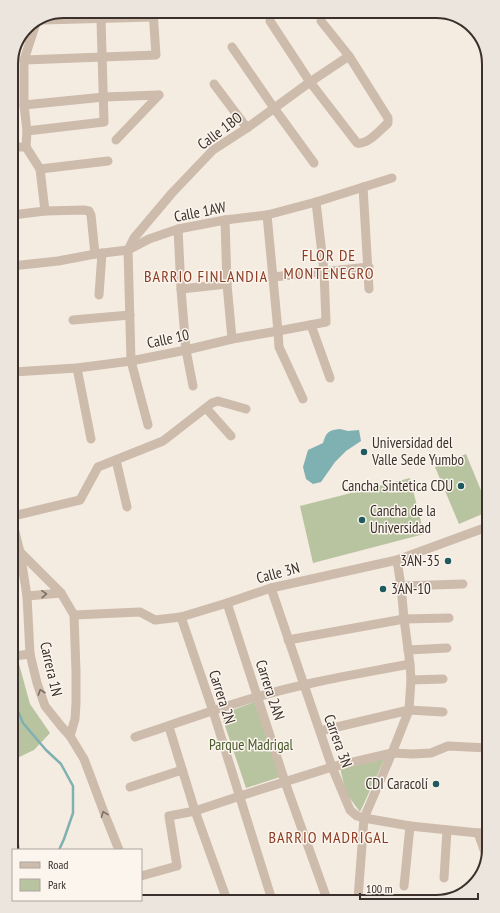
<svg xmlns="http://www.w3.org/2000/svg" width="500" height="913" font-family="'PT Sans Narrow',sans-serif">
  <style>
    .green { fill: #b8c4a0 }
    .water { fill: #7fb0b2 }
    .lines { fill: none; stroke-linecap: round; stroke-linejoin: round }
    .stream { stroke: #7fb0b2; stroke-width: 2.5 }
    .minor { stroke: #cdbbac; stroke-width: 9 }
    .oneway { stroke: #7d6f65 }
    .poi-dot { fill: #1f5a5e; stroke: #fbf5ee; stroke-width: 1.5 }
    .labels { text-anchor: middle; stroke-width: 3; stroke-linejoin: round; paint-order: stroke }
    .street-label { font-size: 15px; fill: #3b302b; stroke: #fbf5ee }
    .poi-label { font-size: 15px; fill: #3b302b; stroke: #fbf5ee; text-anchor: start }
    .park-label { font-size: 15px; fill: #4a5a2e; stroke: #fbf5ee }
    .neighbourhood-label { font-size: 16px; letter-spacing: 1px; fill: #8c3b22; stroke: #fbf5ee }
    .rim { fill: none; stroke: #3b302b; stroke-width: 2 }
  </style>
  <rect width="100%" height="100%" fill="#f4ebe1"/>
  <!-- green -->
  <g class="green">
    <polygon points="466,454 487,505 487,512 459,524 435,467"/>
    <polygon points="410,478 424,534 313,563 300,506"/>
    <polygon points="14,640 19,664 30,704 50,733 34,750 15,759"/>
    <polygon points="255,702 280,777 246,788 221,714"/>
    <polygon points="385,758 360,812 346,793 340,768"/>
  </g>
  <!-- water -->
  <path class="water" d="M 340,429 L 348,431 L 359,430 L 361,441 L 346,451 L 335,462 L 321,482 L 313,484 L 306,479 L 303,467 L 308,450 L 323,443 C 326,432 329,430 340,429 Z"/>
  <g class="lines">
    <!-- stream -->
    <polyline class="stream" points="14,702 23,723 46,750 61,764 73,786 73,813 64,839 59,850"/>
    <!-- minor -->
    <g class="minor">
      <polyline points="42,20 153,17"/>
      <path d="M 270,21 L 310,82 L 357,143 C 368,145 380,130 388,123 L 388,118 L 349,56 L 321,21"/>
      <polyline points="232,47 274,108 314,163"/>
      <polyline points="24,60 156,55 153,11"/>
      <polyline points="214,84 247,128"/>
      <polyline points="24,105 104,97 159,95"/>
      <polyline points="27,131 104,122 101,19"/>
      <polyline points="116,140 159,95"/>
      <polyline points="12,147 26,147"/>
      <polyline points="26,147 27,131 24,105 24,60 36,23"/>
      <polyline points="26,147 40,169 45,211"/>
      <polyline points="40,169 108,161"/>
      <polyline points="363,187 369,289"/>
      <polyline points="12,215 45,211 84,210 89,211 91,215 95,254"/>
      <polyline points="267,215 278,331 279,347 303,399"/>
      <polyline points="225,220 227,284 232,339"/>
      <polyline points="178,229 181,289 186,350 193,386"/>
      <polyline points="12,266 58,261 95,254 128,250 149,239 178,229 225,220 267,215 316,202 392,178"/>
      <polyline points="273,277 369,267"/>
      <polyline points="181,289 227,284"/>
      <polyline points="99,295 102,253"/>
      <polyline points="73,320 130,315"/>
      <polyline points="311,325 330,378"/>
      <polyline points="77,368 91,439"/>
      <polyline points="13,372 77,368 131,361 186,350 232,339 278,331 326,322 324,271 316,202"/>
      <polyline points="206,408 231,436"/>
      <polyline points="148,425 131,361 128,250 134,238 172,193 213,150 247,128 310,82 349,56"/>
      <polyline points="116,460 127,507"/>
      <polyline points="13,516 80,500 98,467 163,441 212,403 218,401 246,409"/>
      <polyline points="13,524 20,552 27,596 30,654 37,683 45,706 61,726 70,736 84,759 105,815 119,850"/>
      <polyline points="20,552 61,593 74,615 76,672 76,703 75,719 70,736"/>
      <polyline points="401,586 463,584"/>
      <polyline points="271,588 332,767 350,810 357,816 364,818 410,826 478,833 489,832"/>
      <polyline points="27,596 61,593"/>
      <polyline points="227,603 285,782 327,899"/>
      <polyline points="74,615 140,612 155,620 181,617 227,603 271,588 397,560 487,527"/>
      <polyline points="181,617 213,711 272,900"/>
      <polyline points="288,640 404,619 449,618"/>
      <polyline points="408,650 447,648"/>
      <polyline points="14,656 30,654"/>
      <polyline points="411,680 443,679"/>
      <polyline points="169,727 195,811 227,900"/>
      <polyline points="320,731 409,710 443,712"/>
      <path d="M 135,737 C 176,724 216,708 257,697 C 307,682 359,674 410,664"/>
      <polyline points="130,787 182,770"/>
      <polyline points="478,833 487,858"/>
      <polyline points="15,846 16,850"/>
      <polyline points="141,876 177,866 169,816 195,811 240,796 332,767 392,753 413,754 431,753 448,746 488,748"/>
      <polyline points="444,878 447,830"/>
      <polyline points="404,886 410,826"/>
      <polyline points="358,899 364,818 392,753 409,710 411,680 410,664 404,619 401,586 397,560"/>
      <polyline points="141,900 141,901"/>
    </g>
  </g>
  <!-- one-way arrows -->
  <defs><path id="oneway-chevron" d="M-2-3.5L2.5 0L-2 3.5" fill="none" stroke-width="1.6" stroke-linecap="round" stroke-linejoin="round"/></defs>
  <g class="oneway">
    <use href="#oneway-chevron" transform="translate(44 594) rotate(-4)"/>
    <use href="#oneway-chevron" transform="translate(41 692) rotate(-109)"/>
    <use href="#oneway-chevron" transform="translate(104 814) rotate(-111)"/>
  </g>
  <!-- markers -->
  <g class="poi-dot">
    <circle cx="364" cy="452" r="4"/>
    <circle cx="461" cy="486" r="4"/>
    <circle cx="362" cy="520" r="4"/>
    <circle cx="448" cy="561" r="4"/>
    <circle cx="383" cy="589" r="4"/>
    <circle cx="436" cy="784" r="4"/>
  </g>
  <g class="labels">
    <!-- street labels -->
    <g class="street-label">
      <text transform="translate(220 131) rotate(-37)" y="5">Calle 1BO</text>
      <text transform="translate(200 212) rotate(-11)" y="5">Calle 1AW</text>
      <text transform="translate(168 339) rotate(-12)" y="5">Calle 10</text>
      <text transform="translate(278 573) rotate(-15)" y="5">Calle 3N</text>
      <text transform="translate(51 669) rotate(77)" y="5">Carrera 1N</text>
      <text transform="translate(270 690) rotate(72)" y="5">Carrera 2AN</text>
      <text transform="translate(222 697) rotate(72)" y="5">Carrera 2N</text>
      <text transform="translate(338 741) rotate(70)" y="5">Carrera 3N</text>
    </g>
    <!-- poi labels -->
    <g class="poi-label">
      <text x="372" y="448">Universidad del<tspan x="372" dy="17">Valle Sede Yumbo</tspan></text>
      <text x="453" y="491" text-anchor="end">Cancha Sintetica CDU</text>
      <text x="370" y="516">Cancha de la<tspan x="370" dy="17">Universidad</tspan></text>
      <text x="440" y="566" text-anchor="end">3AN-35</text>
      <text x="391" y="594">3AN-10</text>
      <text x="428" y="789" text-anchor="end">CDI Caracolí</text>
    </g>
    <!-- park labels -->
    <g class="park-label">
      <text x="251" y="750">Parque Madrigal</text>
    </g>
    <!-- neighbourhood labels -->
    <g class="neighbourhood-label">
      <text x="329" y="261">FLOR DE<tspan x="329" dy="18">MONTENEGRO</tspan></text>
      <text x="206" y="282">BARRIO FINLANDIA</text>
      <text x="329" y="843">BARRIO MADRIGAL</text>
    </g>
  </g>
  <!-- crop -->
  <path d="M0 0H500V913H0ZM64 18H436A46 46 0 0 1 482 64V849A46 46 0 0 1 436 895H64A46 46 0 0 1 18 849V64A46 46 0 0 1 64 18Z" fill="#ece5de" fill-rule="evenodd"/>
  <path class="rim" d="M64 18H436A46 46 0 0 1 482 64V849A46 46 0 0 1 436 895H64A46 46 0 0 1 18 849V64A46 46 0 0 1 64 18Z"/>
  <!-- legend -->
  <rect x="12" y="849" width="130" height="52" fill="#fbf5ee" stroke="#aea6a0"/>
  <rect x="20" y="862" width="20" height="6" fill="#cdbbac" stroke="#aea6a0"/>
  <text x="48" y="869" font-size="12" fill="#3b302b">Road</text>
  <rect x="20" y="879" width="20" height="12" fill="#b8c4a0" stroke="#aea6a0"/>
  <text x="48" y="889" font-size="12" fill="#3b302b">Park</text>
  <!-- scale -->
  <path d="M360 893v6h118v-6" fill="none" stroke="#3b302b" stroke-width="2"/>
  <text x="366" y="893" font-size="12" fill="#3b302b" stroke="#fbf5ee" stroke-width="3" paint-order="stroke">100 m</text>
</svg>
